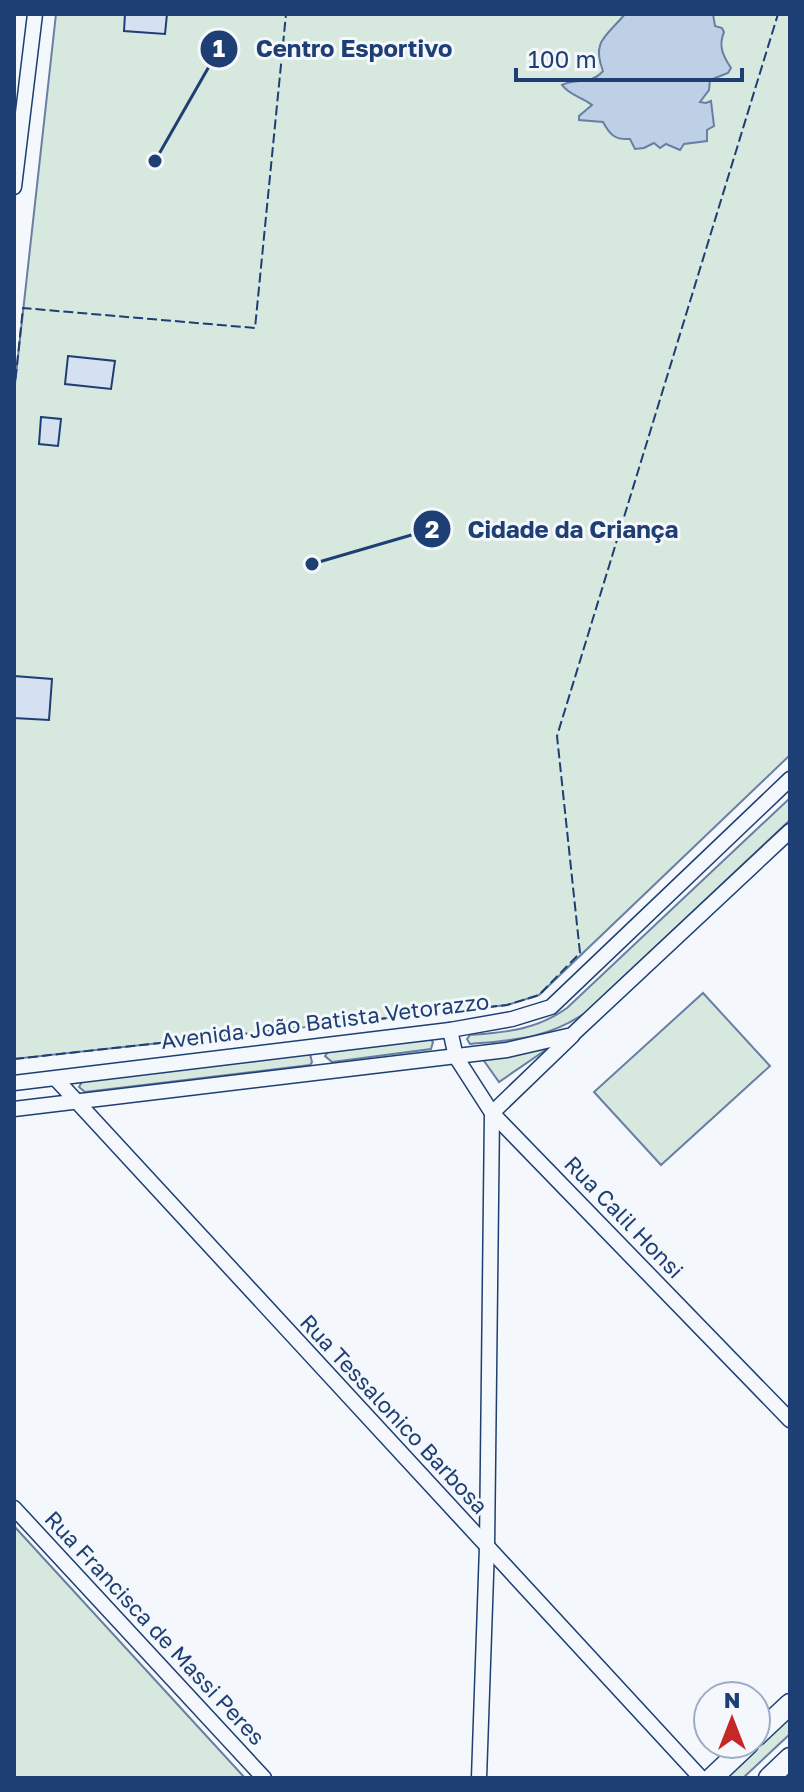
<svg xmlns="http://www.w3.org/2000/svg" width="804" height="1792" font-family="'Golos Text',sans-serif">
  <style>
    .green { fill: #d7e8df; stroke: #687fa3; stroke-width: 2 }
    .water { fill: #bed0e5; stroke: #687fa3; stroke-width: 2 }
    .building { fill: #d5e0f0; stroke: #1d3f73; stroke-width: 2 }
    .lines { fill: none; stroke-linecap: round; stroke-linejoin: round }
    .minor-casing { stroke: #1d3f73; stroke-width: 17 }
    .secondary-casing { stroke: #1d3f73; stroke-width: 23 }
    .minor { stroke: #f4f7fb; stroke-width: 14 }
    .secondary { stroke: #f4f7fb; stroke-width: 20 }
    .fence { stroke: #1d3f73; stroke-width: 2; stroke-dasharray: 10 4; stroke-linecap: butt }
    .labels { text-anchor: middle; stroke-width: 6; stroke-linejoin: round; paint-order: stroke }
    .street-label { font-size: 22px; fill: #1d3f73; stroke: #f4f7fb }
    .leader { fill: none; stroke: #1d3f73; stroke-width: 3 }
    .callout-dot { fill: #1d3f73; stroke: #f4f7fb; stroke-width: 3 }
    .mark-label { font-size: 24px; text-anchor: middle; font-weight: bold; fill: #fff }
    .callout-label { font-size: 24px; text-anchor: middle; font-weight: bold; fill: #1d3f73; stroke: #f4f7fb; stroke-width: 6; stroke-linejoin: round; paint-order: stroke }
  </style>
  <rect width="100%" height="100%" fill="#f4f7fb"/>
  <!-- green -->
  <g class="green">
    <polygon points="56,14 790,14 790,755 539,995 507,1005 14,1059 14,393"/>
    <path d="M 790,798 L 790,820 L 585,1013 C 547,1039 514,1040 470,1044 L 467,1039 L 470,1035 C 507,1032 536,1030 567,1008 Z"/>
    <polygon points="703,993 770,1066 661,1165 594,1092"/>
    <polygon points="430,1039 433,1042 431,1049 332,1062 325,1056 328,1052"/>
    <polygon points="553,1045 499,1082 482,1058"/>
    <polygon points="310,1054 312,1062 310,1065 85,1092 79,1087 83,1080"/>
    <polygon points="14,1526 245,1778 14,1778"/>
    <polygon points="790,1714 790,1734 743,1778 722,1778"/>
  </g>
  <!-- water -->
  <path class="water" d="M 625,14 L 713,14 L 715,26 L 722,28 L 724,32 C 718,46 723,56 731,68 L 728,73 L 710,80 L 709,90 L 700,102 L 706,103 L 711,101 L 714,126 L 707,130 L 707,141 L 684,144 L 680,150 L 666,144 L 660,148 L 654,143 L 644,148 L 635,149 L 630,139 C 615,140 610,135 603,122 L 579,120 L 579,116 L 592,105 C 582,97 569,95 562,85 C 576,78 591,85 603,71 C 591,41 607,36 625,14 Z"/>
  <!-- building -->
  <g class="building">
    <polygon points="125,14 167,14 165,34 124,31"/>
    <polygon points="68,356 115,361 111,389 65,384"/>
    <polygon points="41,417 61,419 58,446 39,444"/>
    <polygon points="14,676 52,679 49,720 14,718"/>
  </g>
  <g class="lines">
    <defs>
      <g id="minor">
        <polyline points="14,187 35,14"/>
        <polyline points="450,1030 456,1057 492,1113 790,1420"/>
        <polyline points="56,1079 701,1778"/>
        <polyline points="14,1083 450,1030 512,1019 551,1007 790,779"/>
        <polyline points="14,1109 507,1050 572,1035 790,831"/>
        <polyline points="14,1508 264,1778"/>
        <polyline points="479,1778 487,1547 492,1113 572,1036"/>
      </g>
      <g id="secondary">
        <polyline points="756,1736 790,1704"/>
        <polyline points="712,1778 748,1744"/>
        <polyline points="769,1778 790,1758"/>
      </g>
    </defs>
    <!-- minor casing -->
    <use href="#minor" class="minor-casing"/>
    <!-- secondary casing -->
    <use href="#secondary" class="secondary-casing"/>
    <!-- minor -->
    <use href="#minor" class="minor"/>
    <!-- secondary -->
    <use href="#secondary" class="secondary"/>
    <!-- fence -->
    <g class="fence">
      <polyline points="548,14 571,14"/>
      <polyline points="14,393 23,308 255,328 286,14"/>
      <polyline points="14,1059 507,1005 539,995 580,953 557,736 778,14"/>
      <polyline points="788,1778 790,1776"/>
    </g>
  </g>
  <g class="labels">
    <!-- street labels -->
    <g class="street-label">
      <text transform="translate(325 1021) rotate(-7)" y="8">Avenida João Batista Vetorazzo</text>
      <text transform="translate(624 1217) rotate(46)" y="8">Rua Calil Honsi</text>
      <text transform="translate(394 1414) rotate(47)" y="8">Rua Tessalonico Barbosa</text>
      <text transform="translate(155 1628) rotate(47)" y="8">Rua Francisca de Massi Peres</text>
    </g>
  </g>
  <!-- callouts -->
  <path class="leader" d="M155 161L219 49M312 564L432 529"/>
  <g class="callout-dot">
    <circle cx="155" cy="161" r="8"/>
    <circle cx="312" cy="564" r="8"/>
    <circle cx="219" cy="49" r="20"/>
    <circle cx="432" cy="529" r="20"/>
  </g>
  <g class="mark-label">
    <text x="219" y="57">1</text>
    <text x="432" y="538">2</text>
  </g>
  <g class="callout-label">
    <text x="354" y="57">Centro Esportivo</text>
    <text x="573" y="538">Cidade da Criança</text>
  </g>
  <!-- border -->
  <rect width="804" height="1792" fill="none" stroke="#1d3f73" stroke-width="32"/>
  <!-- north arrow -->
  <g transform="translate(732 1720)"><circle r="38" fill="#f4f7fb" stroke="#9eadc5" stroke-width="2"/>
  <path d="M0-6L14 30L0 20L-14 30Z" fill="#c62828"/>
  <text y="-12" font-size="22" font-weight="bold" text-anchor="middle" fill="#1d3f73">N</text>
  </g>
  <!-- scale -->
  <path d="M516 68v12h226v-12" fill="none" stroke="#1d3f73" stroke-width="4"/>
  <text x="528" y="68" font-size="24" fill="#1d3f73" stroke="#f4f7fb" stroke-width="6" paint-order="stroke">100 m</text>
</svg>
